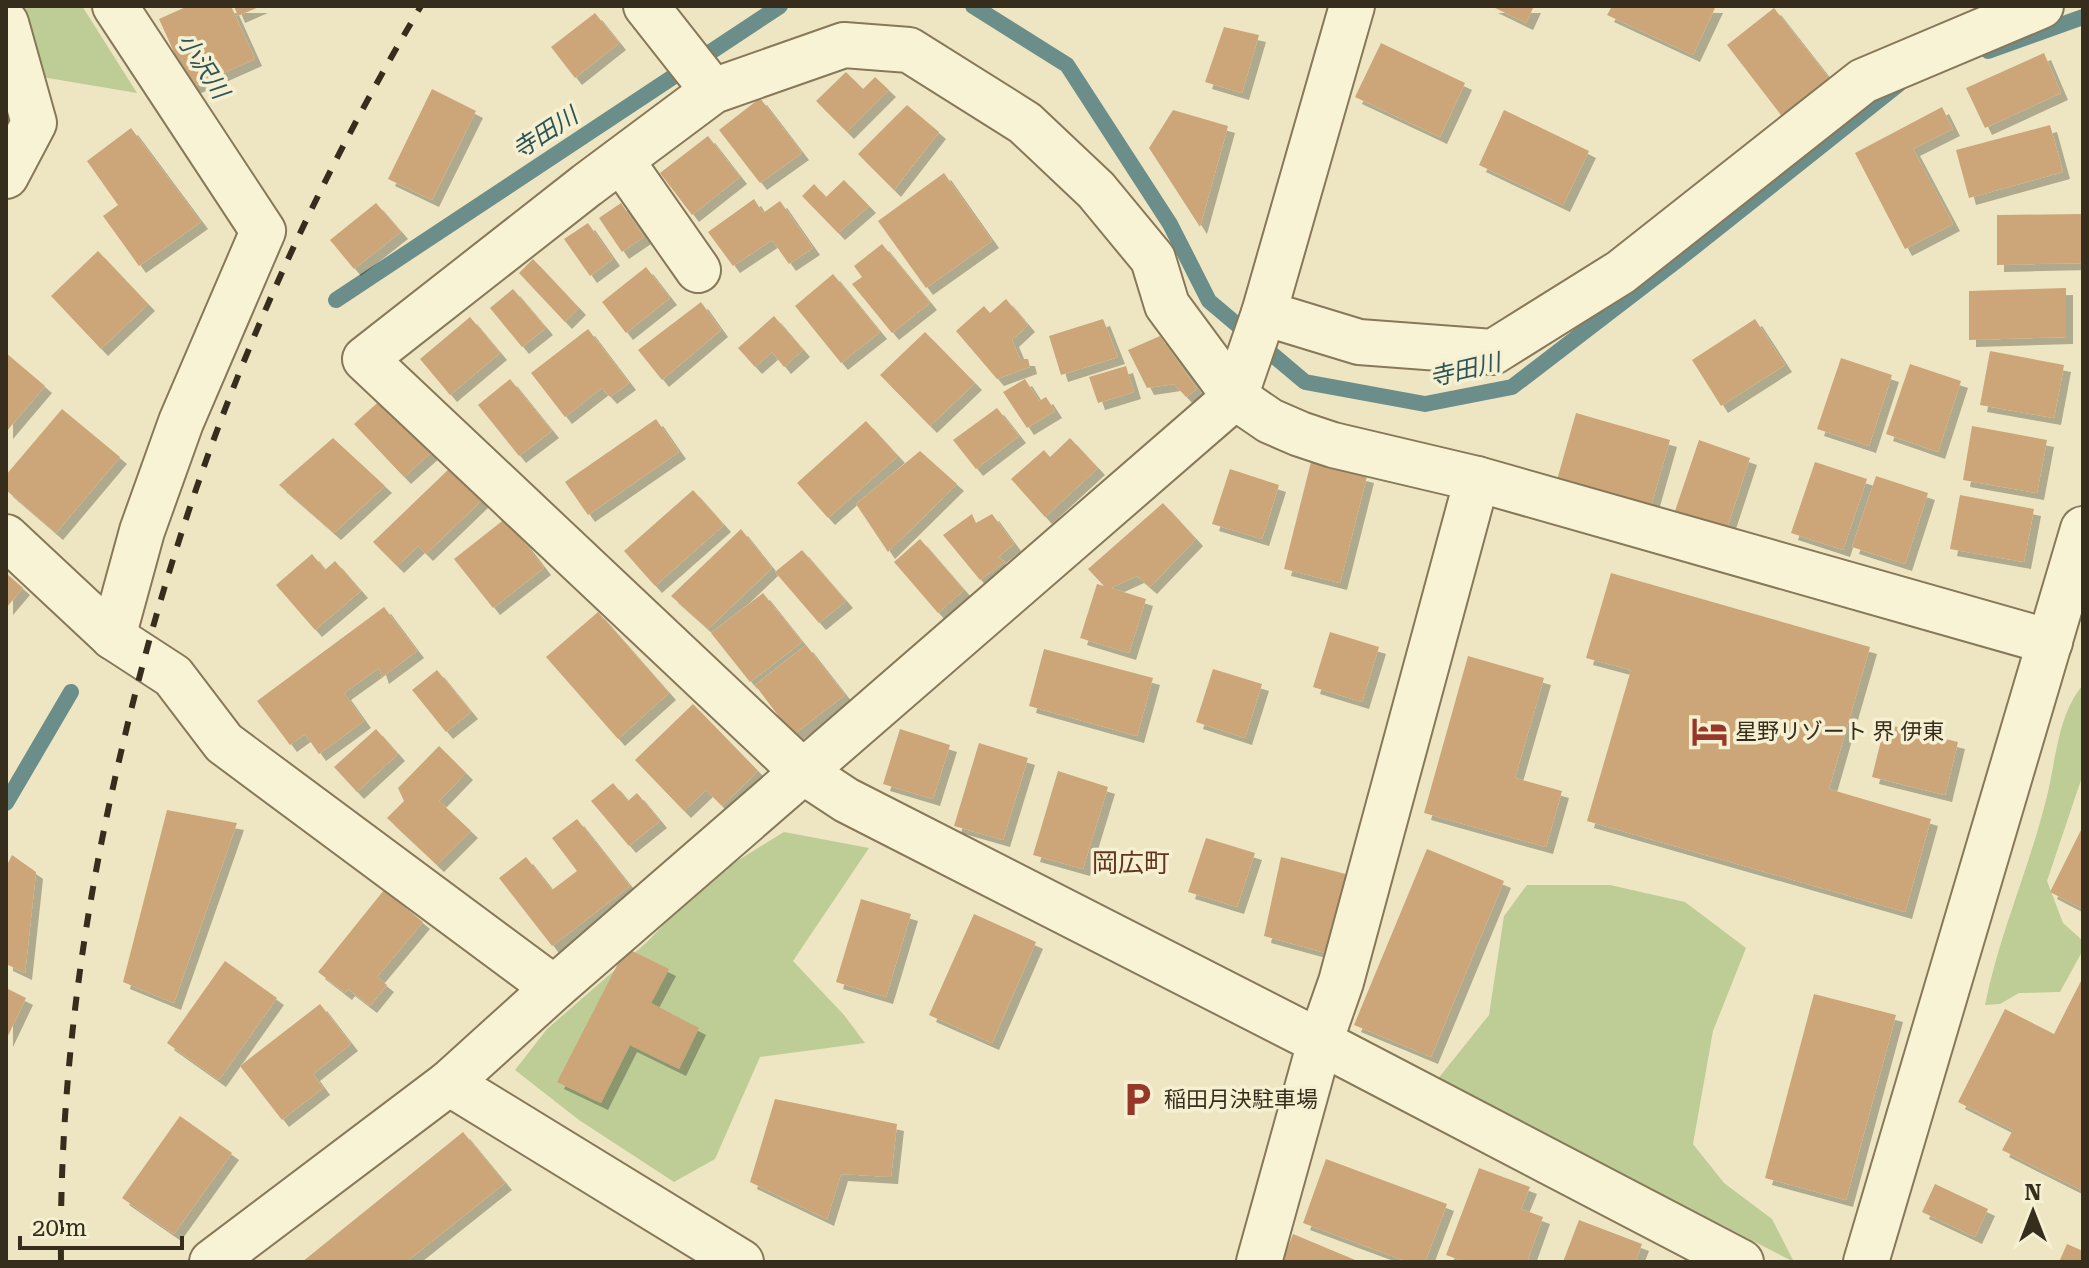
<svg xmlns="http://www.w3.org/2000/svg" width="2089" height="1268" font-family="'Roboto Serif','Noto Sans JP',serif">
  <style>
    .green { fill: #becc96 }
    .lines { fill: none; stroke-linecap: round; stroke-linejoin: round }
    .stream { stroke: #6b8e8a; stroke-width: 16 }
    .building { fill: #cca678; filter: url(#shadow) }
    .street-casing { stroke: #877859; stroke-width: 48 }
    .street { stroke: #f9f3d5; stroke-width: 44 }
    .rail { stroke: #372d1d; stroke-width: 6; stroke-dasharray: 14 14; stroke-linecap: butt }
    .labels { text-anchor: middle; stroke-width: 7; stroke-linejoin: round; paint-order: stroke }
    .poi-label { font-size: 22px; fill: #372d1d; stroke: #f5f0d1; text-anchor: start }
    .water-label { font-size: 24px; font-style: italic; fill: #2d5457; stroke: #f5f0d1 }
    .quarter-label { font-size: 26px; fill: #63351d; stroke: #f5f0d1 }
  </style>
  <defs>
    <filter id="shadow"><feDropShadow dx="7" dy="7" stdDeviation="0" flood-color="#0004"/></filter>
  </defs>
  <rect width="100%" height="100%" fill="#eee6c2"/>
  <!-- green -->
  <g class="green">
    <polygon points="6,6 82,6 137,93 6,71"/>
    <path d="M 2083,685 L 2083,774 L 2047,881 L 2063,923 L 2083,941 L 2083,950 L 2060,992 L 2019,993 L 2000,1004 L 1985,1005 C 1999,935 2029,869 2046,800 C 2056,763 2057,715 2083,685 Z"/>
    <polygon points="784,832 869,848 793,961 844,1015 865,1043 760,1057 715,1159 674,1182 579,1120 515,1070 547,1029 647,942 708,879"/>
    <polygon points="1527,885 1610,885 1685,902 1746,948 1713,1031 1693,1144 1724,1183 1772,1219 1794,1262 1437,1080 1489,1015 1504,916"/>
  </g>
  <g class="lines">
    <!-- stream -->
    <g class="stream">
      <polyline points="973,6 1067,65 1170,224 1209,301 1305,382 1425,404 1512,387 1679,259 1899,84"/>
      <polyline points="1988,51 2083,17"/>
      <polyline points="336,300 780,6"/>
      <polyline points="6,803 71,692"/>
    </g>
  </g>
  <!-- building -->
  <g class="building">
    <polygon points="188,6 231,6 255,59 190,88 159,19"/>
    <polygon points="234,6 261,6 238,16"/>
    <polygon points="1491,6 1534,6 1526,23"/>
    <polygon points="1612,6 1716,6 1693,55 1607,15"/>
    <polygon points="1774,8 1832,82 1784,119 1727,45"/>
    <polygon points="595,13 619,43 575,78 551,47"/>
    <polygon points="1224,27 1259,35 1242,93 1205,82"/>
    <polygon points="1381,43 1465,83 1440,137 1355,97"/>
    <polygon points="2044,53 2061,93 1985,128 1966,88"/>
    <polygon points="846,72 863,89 875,77 889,90 847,132 816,101"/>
    <polygon points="432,89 476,111 432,200 388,179"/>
    <polygon points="760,98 802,153 760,183 719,130"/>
    <polygon points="907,105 939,132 894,190 858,154"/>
    <polygon points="1942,107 1953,129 1913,149 1953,224 1905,249 1855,153"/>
    <polygon points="1173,110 1228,126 1200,227 1149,148"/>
    <polygon points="1504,110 1589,151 1563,205 1479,165"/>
    <polygon points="2050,125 2063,172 1969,198 1956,150"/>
    <polygon points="131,128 201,222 139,266 103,216 118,205 87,161"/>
    <polygon points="708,136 740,177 692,215 660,173"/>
    <polygon points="944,173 992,241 926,288 878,221"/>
    <polygon points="844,180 869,206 838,233 802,196 814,184 826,197"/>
    <polygon points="754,199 763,213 780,201 813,248 789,264 772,240 733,266 708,232"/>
    <polygon points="376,203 401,232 354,269 330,240"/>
    <polygon points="621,203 644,237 622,252 599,218"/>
    <polygon points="2083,214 2083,263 1997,265 1997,215"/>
    <polygon points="588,223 613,259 590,276 564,239"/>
    <polygon points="882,244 930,303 892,333 852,284 862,277 854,266"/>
    <polygon points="98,251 148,304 101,349 51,296"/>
    <polygon points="533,259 579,308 565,322 519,273"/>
    <polygon points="646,267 670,298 626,333 602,302"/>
    <polygon points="833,274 880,332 841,363 795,306"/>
    <polygon points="2066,288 2066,337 1969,340 1969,291"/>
    <polygon points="513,289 546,328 522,347 490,308"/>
    <polygon points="1006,299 1028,325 1012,340 1020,359 1028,359 1030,367 997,379 956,331 984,306 990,313"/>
    <polygon points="701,302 721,330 662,380 638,350"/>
    <polygon points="774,316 803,350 784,367 772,352 755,367 738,348"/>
    <polygon points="470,317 500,353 450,395 420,359"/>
    <polygon points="1103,319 1118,357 1061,375 1049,336"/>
    <polygon points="1755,319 1785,365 1721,406 1692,360"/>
    <polygon points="588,329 629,383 610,397 602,388 565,417 531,373"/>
    <polygon points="925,332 975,383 930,426 880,375"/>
    <polygon points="1160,336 1197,389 1186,397 1174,384 1147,388 1128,350"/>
    <polygon points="1990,351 2064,365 2054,418 1980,405"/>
    <polygon points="6,353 45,386 6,432"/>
    <polygon points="1841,358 1892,375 1869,446 1817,429"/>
    <polygon points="1910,364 1961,381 1938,452 1886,434"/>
    <polygon points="1126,366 1134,392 1098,403 1089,377"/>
    <polygon points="510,379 552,431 519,456 478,405"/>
    <polygon points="1025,379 1039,401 1046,397 1055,411 1027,428 1003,392"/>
    <polygon points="385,396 435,449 404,477 354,424"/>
    <polygon points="997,408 1019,436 976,469 953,440"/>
    <polygon points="62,409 120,457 56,533 6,490 6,475"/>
    <polygon points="1576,413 1670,440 1651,506 1557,480"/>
    <polygon points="656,419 679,452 588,515 565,482"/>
    <polygon points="866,421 898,456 828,518 797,483"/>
    <polygon points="1972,426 2047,440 2037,493 1963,480"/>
    <polygon points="333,438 385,486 334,533 279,485"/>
    <polygon points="1070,438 1098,468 1045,517 1011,479 1044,450 1050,457"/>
    <polygon points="1699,440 1750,458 1727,528 1675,511"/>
    <polygon points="920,451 957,484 888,552 856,504"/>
    <polygon points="1311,462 1367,476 1340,583 1284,569"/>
    <polygon points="1815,462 1867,479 1843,550 1791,533"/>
    <polygon points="451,467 483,499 426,554 418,546 397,566 373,542"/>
    <polygon points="1230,469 1279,485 1262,539 1212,524"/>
    <polygon points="1876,476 1928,493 1905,564 1852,547"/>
    <polygon points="693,490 724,525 655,586 624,551"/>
    <polygon points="1960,495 2034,509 2024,562 1950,549"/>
    <polygon points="1163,503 1196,539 1150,587 1137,576 1111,588 1146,599 1129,653 1080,638 1097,584 1104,586 1088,569"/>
    <polygon points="972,514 976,523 992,514 1014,544 998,557 1005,562 980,580 943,535"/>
    <polygon points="506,518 544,568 493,608 454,559"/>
    <polygon points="741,529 772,568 708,629 671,596"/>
    <polygon points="920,539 964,590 938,613 894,562"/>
    <polygon points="802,550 846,601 819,623 775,572"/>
    <polygon points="312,554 325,570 335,561 361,591 315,630 276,585"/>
    <polygon points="6,573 23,588 6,608"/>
    <polygon points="1611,573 1870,647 1829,789 1931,819 1905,912 1587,821 1631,670 1586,658"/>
    <polygon points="763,593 802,642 750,682 711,633"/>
    <polygon points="384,607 417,651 382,677 379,668 344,693 364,721 319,754 305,734 290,745 257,701"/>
    <polygon points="598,612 669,693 618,739 546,657"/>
    <polygon points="1330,632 1379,647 1362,702 1313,687"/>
    <polygon points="806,645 845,695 793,735 755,685"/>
    <polygon points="1044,649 1153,678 1137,736 1029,706"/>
    <polygon points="1468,656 1544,678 1515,778 1562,791 1546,847 1424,813"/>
    <polygon points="1213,669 1262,684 1245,738 1196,722"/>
    <polygon points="437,670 471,712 446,732 412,690"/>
    <polygon points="693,704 758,771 722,806 706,790 684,811 635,760"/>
    <polygon points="1885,724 1958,742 1945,795 1872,777"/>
    <polygon points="376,729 398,754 357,792 334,767"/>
    <polygon points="900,729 950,745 933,799 883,784"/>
    <polygon points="979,743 1028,758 1003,840 954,826"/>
    <polygon points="439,746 466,773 439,801 471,831 437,865 387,818 404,801 398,788"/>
    <polygon points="1058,771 1108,787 1083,869 1033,855"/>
    <polygon points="613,783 628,801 637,793 660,821 629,846 591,801"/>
    <polygon points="167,810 237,823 174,1003 123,982"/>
    <polygon points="577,819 630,886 552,946 499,878 526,857 552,890 577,871 552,838"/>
    <polygon points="2083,826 2083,909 2050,892"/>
    <polygon points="1206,838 1255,853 1237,907 1188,892"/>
    <polygon points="1427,849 1504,881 1431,1057 1354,1025"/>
    <polygon points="12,855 36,872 25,973 6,964 6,867"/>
    <polygon points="1281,857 1357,877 1337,956 1264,936"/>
    <polygon points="384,890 423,922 377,977 387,985 370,1006 348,989 345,993 318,972"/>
    <polygon points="861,899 911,914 886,997 836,982"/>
    <polygon points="974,914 1036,942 992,1043 929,1015"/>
    <polygon points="626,948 669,969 651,1003 699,1028 679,1069 630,1045 601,1103 557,1082"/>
    <polygon points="225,961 277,998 219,1080 167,1043"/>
    <polygon points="2083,977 2083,1191 2002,1150 2013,1130 1958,1102 2005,1009 2054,1034"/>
    <polygon points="6,988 26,998 6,1040"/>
    <polygon points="1814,994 1896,1015 1846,1200 1765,1178"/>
    <polygon points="320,1004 351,1044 313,1074 323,1088 282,1120 240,1066"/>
    <polygon points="775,1099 897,1124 891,1177 841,1174 827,1219 750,1182"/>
    <polygon points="180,1116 232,1153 174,1234 122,1198"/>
    <polygon points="463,1132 505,1183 406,1262 302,1262"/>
    <polygon points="1326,1159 1447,1204 1425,1262 1408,1262 1303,1223"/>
    <polygon points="1479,1168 1530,1187 1521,1209 1543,1217 1527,1262 1465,1262 1446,1255"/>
    <polygon points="1935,1184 1988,1209 1975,1237 1922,1212"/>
    <polygon points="1579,1220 1642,1244 1635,1262 1563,1262"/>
    <polygon points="1293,1234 1360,1262 1282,1262"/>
    <polygon points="2067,1244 2083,1251 2083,1262 2059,1262"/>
  </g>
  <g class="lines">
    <defs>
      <g id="street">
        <polyline points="646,6 713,91"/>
        <polyline points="6,23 34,123 6,176"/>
        <polyline points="621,160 698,270"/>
        <polyline points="1264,313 1359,342 1493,352 1621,272 1863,81 2041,6"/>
        <polyline points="1477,479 2050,642"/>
        <polyline points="6,537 113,637 173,676 224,743 554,988"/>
        <polyline points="113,637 142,531 181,422 263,231 115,6"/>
        <polyline points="449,1083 741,1262"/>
        <polyline points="212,1262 449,1083 554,988 1235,397 1264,313 1352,6"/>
        <polyline points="1259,1262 1320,1042 1341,982 1477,479 1333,445 1300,434 1270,421 1235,397 1167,305 1153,259 1096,190 1025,123 909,50 844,45 713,91 587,185 365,359 802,771 846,800 1320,1042 1741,1262"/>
        <polyline points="1866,1262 2083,529"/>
      </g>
    </defs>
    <!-- street casing -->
    <use href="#street" class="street-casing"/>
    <!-- street -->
    <use href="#street" class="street"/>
    <!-- rail -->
    <path class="rail" d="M 61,1262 C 59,1089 82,916 122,748 C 184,481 281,242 421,6"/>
  </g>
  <!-- icons -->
  <defs>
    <symbol id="hotel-bare" viewBox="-9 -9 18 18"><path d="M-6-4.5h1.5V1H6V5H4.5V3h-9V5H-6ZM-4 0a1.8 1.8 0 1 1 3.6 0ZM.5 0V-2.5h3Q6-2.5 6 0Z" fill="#963729" stroke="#f5f0d1" stroke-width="2.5" paint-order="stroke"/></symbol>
    <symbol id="parking-bare" viewBox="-9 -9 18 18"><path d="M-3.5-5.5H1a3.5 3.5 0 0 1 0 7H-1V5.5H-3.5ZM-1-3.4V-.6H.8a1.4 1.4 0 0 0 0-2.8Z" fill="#963729" stroke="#f5f0d1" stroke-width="2.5" paint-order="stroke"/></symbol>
  </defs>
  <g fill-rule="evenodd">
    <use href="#hotel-bare" x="1684" y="706" width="51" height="51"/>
    <use href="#parking-bare" x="1112" y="1074" width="51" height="51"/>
  </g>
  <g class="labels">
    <!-- poi labels -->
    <g class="poi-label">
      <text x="1735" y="739">星野リゾート 界 伊東</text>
      <text x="1164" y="1107">稲田月決駐車場</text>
    </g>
    <!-- water labels -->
    <g class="water-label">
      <text transform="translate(203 66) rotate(57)" y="8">小沢川</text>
      <text transform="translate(545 133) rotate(-33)" y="8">寺田川</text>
      <text transform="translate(1465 370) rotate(-13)" y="8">寺田川</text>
    </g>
    <!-- quarter labels -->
    <g class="quarter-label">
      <text x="1131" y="872">岡広町</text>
    </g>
  </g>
  <!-- border -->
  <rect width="2089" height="1268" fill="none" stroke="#372d1d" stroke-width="16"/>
  <!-- north arrow -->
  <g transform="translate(2033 1212)" stroke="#f5f0d1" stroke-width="6" paint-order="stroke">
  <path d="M0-6L14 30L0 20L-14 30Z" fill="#372d1d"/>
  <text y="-12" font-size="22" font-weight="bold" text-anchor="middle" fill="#372d1d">N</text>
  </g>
  <!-- scale -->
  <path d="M20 1236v12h162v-12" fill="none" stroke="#372d1d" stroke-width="4"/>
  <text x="32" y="1236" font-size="24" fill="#372d1d" stroke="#f5f0d1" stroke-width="6" paint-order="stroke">20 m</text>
</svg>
